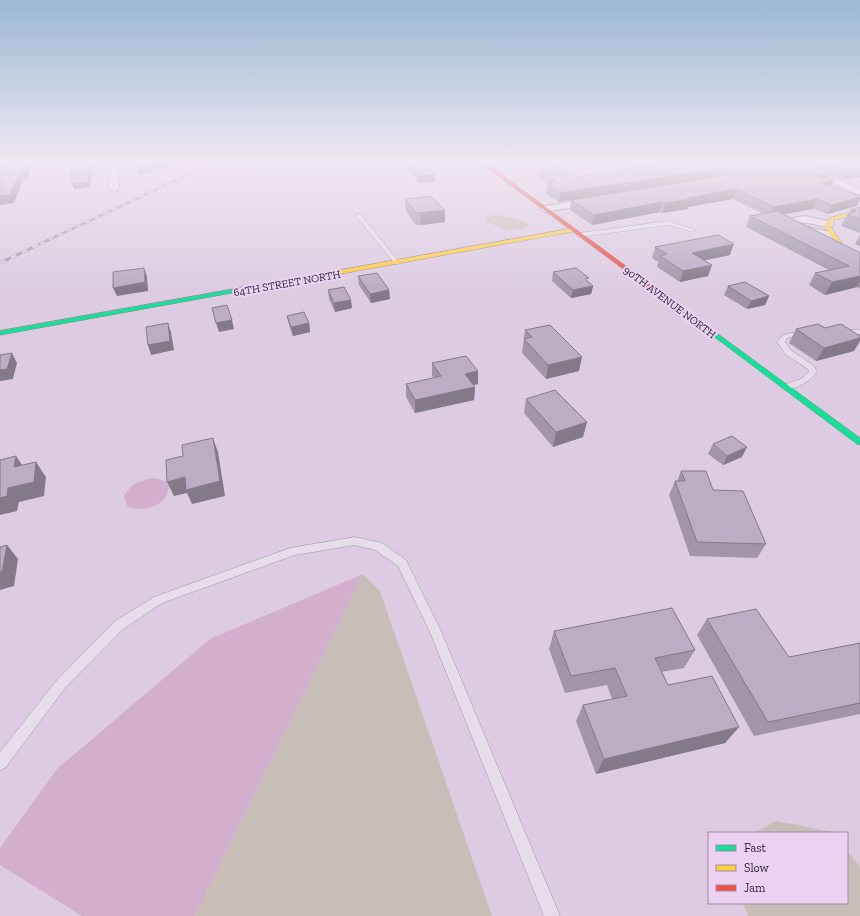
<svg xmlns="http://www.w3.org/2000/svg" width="860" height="916" font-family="'Zilla Slab',serif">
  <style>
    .green { fill: #d1afcd }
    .water { fill: #c7bfb7 }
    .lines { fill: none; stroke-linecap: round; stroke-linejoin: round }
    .lane-casing { stroke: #a296a6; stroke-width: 1 }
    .street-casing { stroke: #a296a6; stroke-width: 2 }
    .fast-casing { stroke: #918596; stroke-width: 1 }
    .slow-casing { stroke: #918596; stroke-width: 1 }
    .jam-casing { stroke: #918596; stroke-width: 1 }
    .lane { fill: #e7ddea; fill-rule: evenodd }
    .street { fill: #e7ddea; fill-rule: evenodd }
    .fast { fill: #16e098; fill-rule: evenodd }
    .slow { fill: #ffcf43; fill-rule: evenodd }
    .jam { fill: #f24e42; fill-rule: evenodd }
    .rail-far1-casing { stroke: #a69da9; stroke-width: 2.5 }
    .rail-casing { stroke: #a69da9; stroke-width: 3 }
    .rail-far1 { stroke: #ecd2f2; stroke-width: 1.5; stroke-dasharray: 5; stroke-linecap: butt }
    .rail { stroke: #ecd2f2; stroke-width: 2; stroke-dasharray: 6; stroke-linecap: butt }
    .wall { fill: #a295a9 }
    .shaded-wall { fill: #847989 }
    .building { fill: #bcadc4; stroke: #847989 }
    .labels { text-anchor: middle; stroke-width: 4; stroke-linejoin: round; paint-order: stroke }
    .far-street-label { font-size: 11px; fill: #2b1e34; stroke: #ecd2f2 }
  </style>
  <rect width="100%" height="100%" fill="#ddcce1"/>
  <!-- green -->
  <g class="green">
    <path d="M 154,478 L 166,481 L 169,485 C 169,506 142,514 127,506 L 124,496 C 130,484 141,480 154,478 Z"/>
    <polygon points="363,574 195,916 82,916 0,865 0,848 57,769 210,639"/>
  </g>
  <!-- water -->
  <g class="water">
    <polygon points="496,215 514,218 529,224 525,229 506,230 487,222 487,217"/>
    <polygon points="363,574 380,591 492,916 195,916"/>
    <polygon points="776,821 833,832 834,833 754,833"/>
    <polygon points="847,850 860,867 860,916 748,916 743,903 847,903"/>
  </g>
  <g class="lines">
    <defs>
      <g id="lane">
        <polygon points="356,214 360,214 399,262 399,264 395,264 356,216"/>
        <polygon points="668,221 696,230 693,232 668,225 580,237 577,235 580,233"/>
        <polygon points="841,329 860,330 860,334 839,332 838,331"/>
        <path d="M 805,330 L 807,331 L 807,333 L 787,338 L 785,342 L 792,351 L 814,366 L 817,372 C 810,381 795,391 783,389 L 782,387 L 783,385 L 801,379 L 809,372 L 808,369 L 786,355 L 777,342 L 783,335 Z"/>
        <polygon points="355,537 382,543 406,560 441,631 560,916 544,916 430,632 398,566 375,550 355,545 295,555 162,603 122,630 65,688 5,768 0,770 0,752 57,680 114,622 154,597 290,548"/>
      </g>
      <g id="street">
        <polygon points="110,161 118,161 119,189 114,192 109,189"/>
        <polygon points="784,161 796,161 860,189 860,195"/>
        <polygon points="595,198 600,201 598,203 545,212 540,209 545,206"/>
        <path d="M 805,216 L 833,222 L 834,224 L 833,226 C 822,229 811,221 800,223 L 807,227 L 835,233 L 836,235 L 831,238 L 800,232 L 788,223 L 793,218 Z"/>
      </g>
      <g id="fast">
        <polygon points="307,276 310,278 309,279 0,335 0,331"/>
        <polygon points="666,296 860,438 860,445 857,444 664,299 663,298"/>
      </g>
      <g id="slow">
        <polygon points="860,209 860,213 834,220 830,226 842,244 860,255 860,260 838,246 824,226 830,218"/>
        <polygon points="574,228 576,229 576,231 307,280 304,278 307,276"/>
      </g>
      <polygon id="jam" points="478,161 483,161 668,297 668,299 664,299"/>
    </defs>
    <!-- lane casing -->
    <use href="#lane" class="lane-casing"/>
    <!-- street casing -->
    <use href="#street" class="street-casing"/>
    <!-- fast casing -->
    <use href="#fast" class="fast-casing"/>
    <!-- slow casing -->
    <use href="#slow" class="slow-casing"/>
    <!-- jam casing -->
    <use href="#jam" class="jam-casing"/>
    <!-- lane -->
    <use href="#lane" class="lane"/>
    <!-- street -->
    <use href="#street" class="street"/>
    <!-- fast -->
    <use href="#fast" class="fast"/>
    <!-- slow -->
    <use href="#slow" class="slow"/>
    <!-- jam -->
    <use href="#jam" class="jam"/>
    <defs>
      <polyline id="rail-far1" points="40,244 217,161"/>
      <polyline id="rail" points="0,263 42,243"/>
    </defs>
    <!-- rail-far1 casing -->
    <use href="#rail-far1" class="rail-far1-casing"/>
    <!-- rail casing -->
    <use href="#rail" class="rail-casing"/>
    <!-- rail-far1 -->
    <use href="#rail-far1" class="rail-far1"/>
    <!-- rail -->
    <use href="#rail" class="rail"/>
  </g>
  <!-- wall -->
  <g class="wall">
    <polygon points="398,161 422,161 435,182 419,183 412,174"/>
    <polygon points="680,161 860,161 860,177 842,180 830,174 829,178 831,186 857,206 827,214 813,209 783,214 860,253 860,289 857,287 825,295 809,285 815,273 829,270 746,227 750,216 764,214 733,199 688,207 688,209 662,213 660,212 592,225 570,210 571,200 559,202 546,194 547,184 539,179 540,170 577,177"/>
    <polygon points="405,199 445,210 445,222 421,225 416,225 406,211"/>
    <polygon points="860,207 860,233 841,226 847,215 848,214 851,210"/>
    <polygon points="860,235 860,246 855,244"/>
    <polygon points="655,247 730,255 704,260 712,265 708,276 680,282 657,267 658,262 652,258"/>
    <polygon points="553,272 593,286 591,294 571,298 552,281"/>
    <polygon points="358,276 389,290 390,299 371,303 359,285"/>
    <polygon points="728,286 769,296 765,305 747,309 724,295"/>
    <polygon points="328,290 352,308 335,312 329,299"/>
    <polygon points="287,316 309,323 310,332 293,336 289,325"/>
    <polygon points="796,329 854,351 816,361 789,343"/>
    <polygon points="525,330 579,371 546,379 522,353"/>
    <polygon points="432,363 478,384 473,385 475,387 474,400 415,413 406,397 406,384 434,378 432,376"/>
    <polygon points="526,399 587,422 583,437 553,447 524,413"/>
    <polygon points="713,444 742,457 723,465 708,454"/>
    <polygon points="681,471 713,490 766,544 757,558 690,556 669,495 675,481 677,481"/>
    <polygon points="707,619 789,657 860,643 860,714 754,736 697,635"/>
    <polygon points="554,631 695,650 684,668 661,672 668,685 739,727 725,743 596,774 576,721 583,705 612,699 607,685 565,693 549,649"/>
  </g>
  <!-- shaded-wall -->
  <g class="shaded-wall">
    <polygon points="26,161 32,161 27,179 23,180 14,203 0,205 0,196"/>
    <polygon points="90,161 92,161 90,187 74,189 72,184"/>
    <polygon points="161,161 191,161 170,164 171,168 152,170 152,173 139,175 137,167 149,163"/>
    <polygon points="731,167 728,176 559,202 560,193"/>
    <polygon points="860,169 860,177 842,180 846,171"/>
    <polygon points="831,173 827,182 812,176"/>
    <polygon points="435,174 435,182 419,183 418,176"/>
    <polygon points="833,181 829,190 822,183"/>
    <polygon points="736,189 733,199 688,207 688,209 662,213 665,203 688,198"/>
    <polygon points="860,197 860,200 857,206 827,214 832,205"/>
    <polygon points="817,199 813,209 770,217 774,207"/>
    <polygon points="662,202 660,212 592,225 594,215"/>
    <polygon points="445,210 445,222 421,225 420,213"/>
    <polygon points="734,244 730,255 688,264 692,253"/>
    <polygon points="712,265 708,276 680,282 683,271"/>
    <polygon points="144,268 147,276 148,291 117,296 113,288"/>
    <polygon points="860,276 860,281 857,287 825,295 832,282"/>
    <polygon points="593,286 591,294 571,298 573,290"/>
    <polygon points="389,290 390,299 371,303 370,294"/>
    <polygon points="769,296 765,305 747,309 751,301"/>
    <polygon points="351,300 352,308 335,312 334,303"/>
    <polygon points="232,320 234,329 219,332 216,323"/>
    <polygon points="168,323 171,332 174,350 151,355 148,345"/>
    <polygon points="309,323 310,332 293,336 291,327"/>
    <polygon points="860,338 860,341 854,351 816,361 824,348"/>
    <polygon points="12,353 17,363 13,379 0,381 0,370"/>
    <polygon points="582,357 579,371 546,379 548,365"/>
    <polygon points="478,371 478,384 464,387 465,374"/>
    <polygon points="475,387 474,400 415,413 415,400"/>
    <polygon points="587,422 583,437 553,447 556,432"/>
    <polygon points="213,438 218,452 225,496 192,504 187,493 174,496 167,482"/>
    <polygon points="747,447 742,457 723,465 727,456"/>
    <polygon points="16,456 26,471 14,467"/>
    <polygon points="36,462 46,477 44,496 19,502 17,511 0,515 0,498 8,488"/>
    <polygon points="7,545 18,559 14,586 0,590 0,572"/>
    <polygon points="739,727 725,743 596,774 604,759"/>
  </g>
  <!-- building -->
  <g class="building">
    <polygon points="6,161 26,161 23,172 20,172 10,195 0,196 0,175"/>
    <polygon points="73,161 90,161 88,182 72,184 72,177 71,178"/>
    <polygon points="136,161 161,161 149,163 149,165 137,167"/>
    <polygon points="405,161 422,161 435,174 418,176 411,167"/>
    <polygon points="680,161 804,161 831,173 812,176 833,179 833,181 822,183 860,196 860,197 832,205 817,199 774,207 736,189 688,198 690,199 665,203 662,202 594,215 571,200 734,174 735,168 731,167 560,193 547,184 553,184 549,182 556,181 540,170 561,167 577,177"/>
    <polygon points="824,161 860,161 860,169 846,171"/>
    <polygon points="431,196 445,210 420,213 416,213 405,199"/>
    <polygon points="860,207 860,219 847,215 856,211 851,210"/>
    <polygon points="777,211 860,253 860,276 832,282 815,273 849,266 750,216"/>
    <polygon points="718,235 734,244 692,253 712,265 683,271 660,256 667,254 655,247"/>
    <polygon points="144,268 145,282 113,288 113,272"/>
    <polygon points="576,268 589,278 585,279 593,286 573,290 553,272"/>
    <polygon points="377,273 389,290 370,294 358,276"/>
    <polygon points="745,282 769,296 751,301 728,286"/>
    <polygon points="344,287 351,300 334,303 328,290"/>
    <polygon points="227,305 232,320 216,323 212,308"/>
    <polygon points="304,312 309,323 291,327 287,316"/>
    <polygon points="168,323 170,341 148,345 146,327"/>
    <polygon points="818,324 825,328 841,324 860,336 860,338 824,348 796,329"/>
    <polygon points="550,325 582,357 548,365 524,339 532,337 525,330"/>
    <polygon points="12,353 7,369 0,370 0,355"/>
    <polygon points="466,356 478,371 465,374 475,387 415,400 406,384 441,376 432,363"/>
    <polygon points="555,390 587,422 556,432 526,399"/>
    <polygon points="732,436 747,447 727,456 713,444"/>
    <polygon points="213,438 220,481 186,490 185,477 167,482 166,460 183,456 182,445"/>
    <polygon points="16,456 14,467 36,462 34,482 8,488 7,496 0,498 0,460"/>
    <polygon points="681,471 706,471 713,490 743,491 766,544 697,542 675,481 685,481"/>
    <polygon points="7,545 2,572 0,572 0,547"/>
    <polygon points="672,608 695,650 655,658 668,685 712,676 739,727 604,759 583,705 627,696 615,668 571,676 554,631"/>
    <polygon points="756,609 789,657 860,643 860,703 768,722 707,619"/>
  </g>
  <!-- sky -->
  <linearGradient id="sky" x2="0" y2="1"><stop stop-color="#9bb8d4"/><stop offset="0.56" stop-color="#f0e8f2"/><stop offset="1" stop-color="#f0e8f2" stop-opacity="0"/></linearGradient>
  <rect width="860" height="289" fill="url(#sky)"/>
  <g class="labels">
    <!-- far-street labels -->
    <g class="far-street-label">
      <text transform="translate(287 283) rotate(-10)" y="4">64TH STREET NORTH</text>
      <text transform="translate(670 302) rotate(37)" y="4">90TH AVENUE NORTH</text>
    </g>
  </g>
  <!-- legend -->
  <rect x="708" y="832" width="140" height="72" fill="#ecd2f2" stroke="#9f8aa6"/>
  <rect x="716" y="845" width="20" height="6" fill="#16e098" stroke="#9f8aa6"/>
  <text x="744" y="852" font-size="12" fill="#2b1e34">Fast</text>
  <rect x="716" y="865" width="20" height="6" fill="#ffcf43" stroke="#9f8aa6"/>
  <text x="744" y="872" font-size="12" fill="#2b1e34">Slow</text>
  <rect x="716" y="885" width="20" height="6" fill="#f24e42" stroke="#9f8aa6"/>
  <text x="744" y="892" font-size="12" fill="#2b1e34">Jam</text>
</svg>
